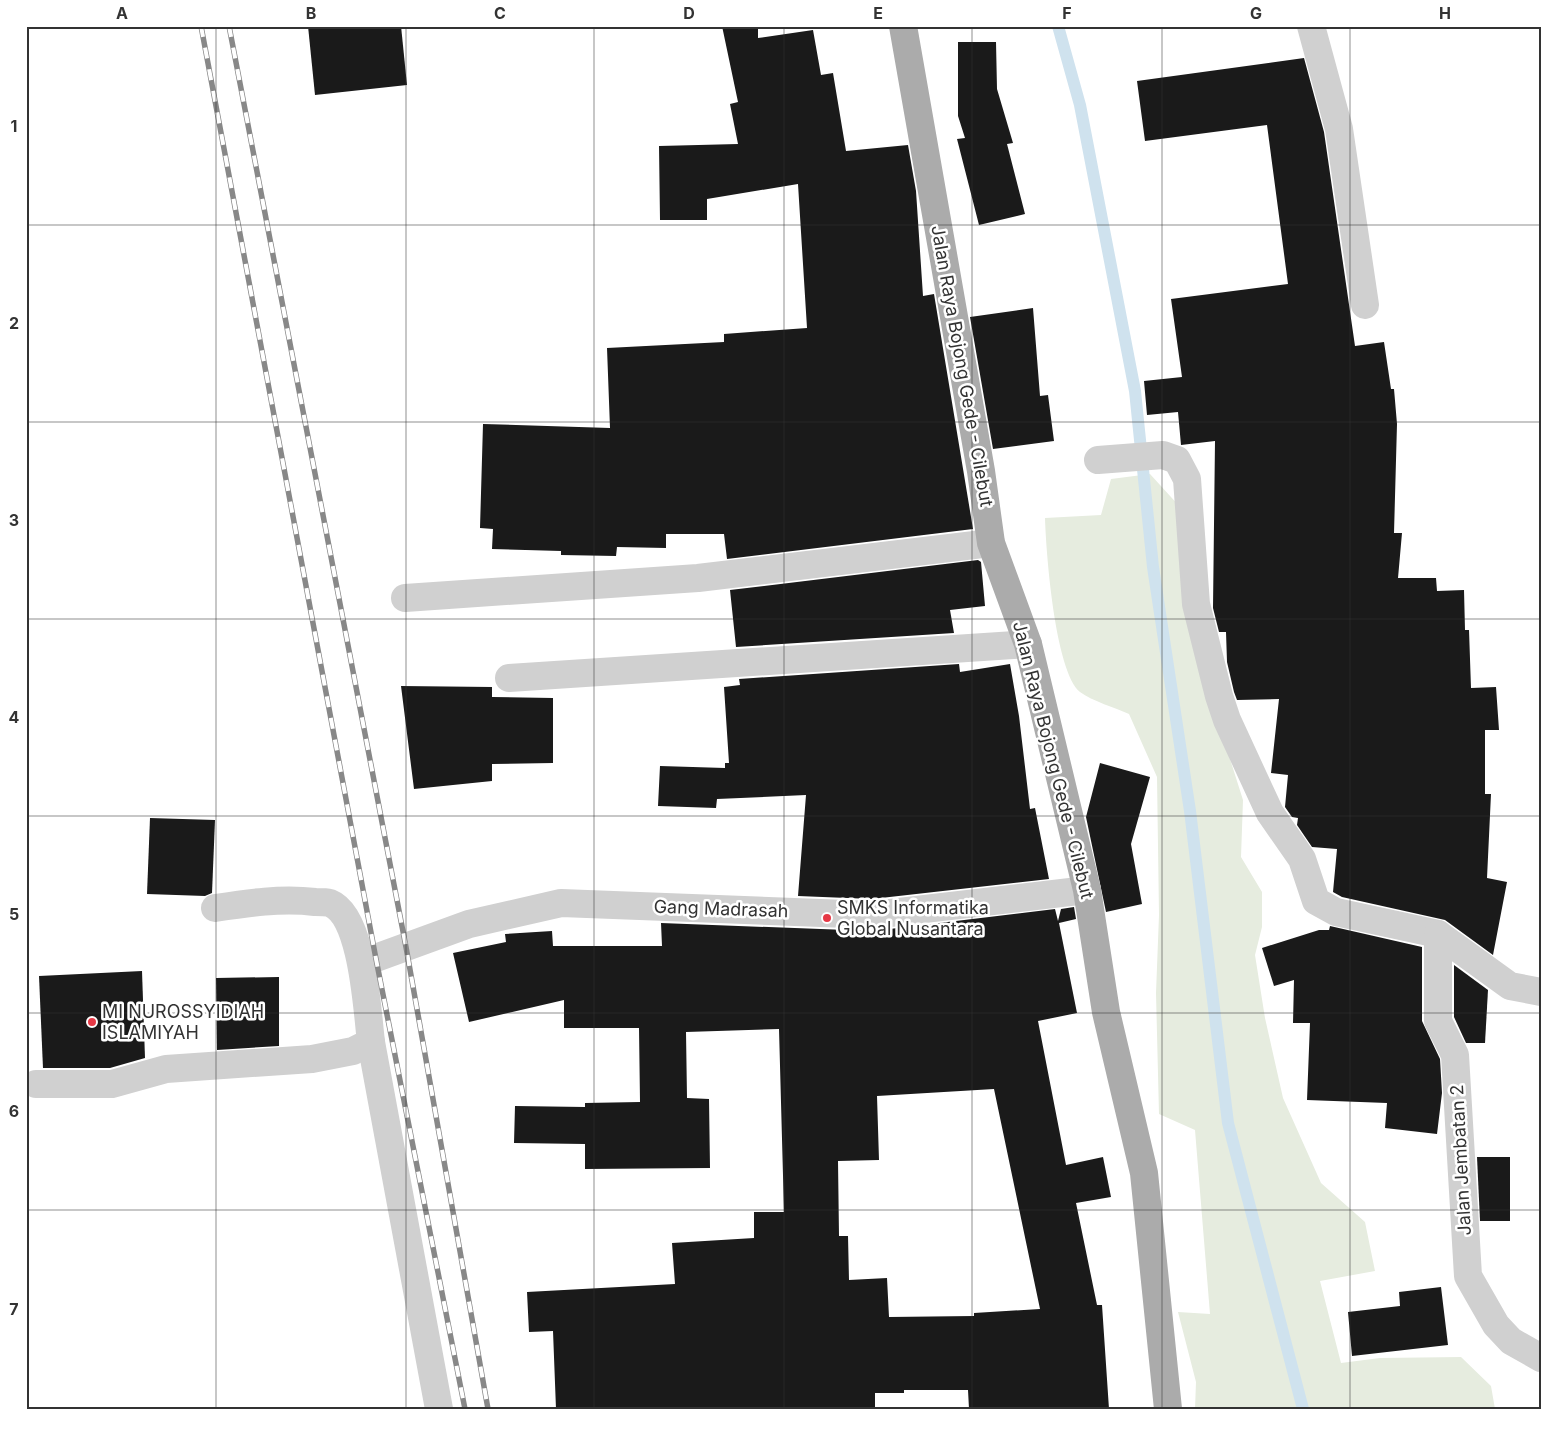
<svg xmlns="http://www.w3.org/2000/svg" width="1567" height="1435" font-family="Inter,sans-serif">
  <style>
    .green { fill: #e6ecdf }
    .lines { fill: none; stroke-linecap: round; stroke-linejoin: round }
    .stream { stroke: #cfe2ee; stroke-width: 12 }
    .building { fill: #1a1a1a; fill-rule: evenodd }
    .minor { stroke: #d0d0d0; stroke-width: 28 }
    .major { stroke: #ababab; stroke-width: 28 }
    .rail-casing { stroke: #888; stroke-width: 5.5 }
    .rail { stroke: #fff; stroke-width: 4; stroke-dasharray: 11; stroke-linecap: butt }
    .grid { fill: none; stroke: #333; stroke-width: 1; stroke-opacity: 0.55 }
    .poi-dot { fill: #e63946; stroke: #fff; stroke-width: 2 }
    .labels { text-anchor: middle; stroke-width: 5; stroke-linejoin: round; paint-order: stroke }
    .street-label { font-size: 18px; fill: #333; stroke: #fff }
    .poi-label { font-size: 18px; fill: #333; stroke: #fff; text-anchor: start }
    .neatline { fill: none; stroke: #333; stroke-width: 2 }
    .grid-label { font-size: 16px; text-anchor: middle; font-weight: bold; fill: #333 }
  </style>
  <rect width="100%" height="100%" fill="#fff"/>
  <!-- green -->
  <path class="green" d="M 1150,474 L 1181,508 L 1192,639 L 1243,800 L 1241,857 L 1262,892 L 1262,927 L 1255,955 L 1265,1018 L 1283,1098 L 1321,1183 L 1365,1222 L 1375,1271 L 1320,1281 L 1341,1363 L 1380,1358 L 1461,1357 L 1491,1386 L 1495,1409 L 1195,1409 L 1196,1382 L 1178,1312 L 1210,1314 L 1195,1130 L 1159,1114 L 1156,993 L 1159,915 L 1157,777 L 1129,714 C 1116,708 1092,701 1080,692 C 1055,671 1046,552 1045,518 L 1101,515 L 1111,479 Z"/>
  <g class="lines">
    <!-- stream -->
    <polyline class="stream" points="1058,26 1080,105 1135,391 1153,567 1190,811 1228,1123 1303,1409"/>
  </g>
  <!-- building -->
  <g class="building">
    <polygon points="308,26 401,26 407,85 315,95"/>
    <polygon points="722,26 758,26 758,38 813,30 821,75 833,73 846,151 908,145 916,191 923,296 934,294 973,529 727,559 724,534 666,534 666,548 617,547 616,556 561,555 561,551 492,549 493,529 480,528 483,424 610,428 607,348 724,342 724,334 807,328 798,184 707,199 707,220 660,220 659,146 738,144 730,104 738,102"/>
    <polygon points="958,42 996,42 997,89 1013,143 1007,144 1025,214 979,225 957,139 965,138 958,116"/>
    <polygon points="1304,58 1324,132 1355,346 1384,342 1391,389 1394,389 1397,424 1394,533 1402,533 1398,578 1436,578 1437,591 1464,590 1465,630 1469,630 1471,688 1496,687 1499,730 1485,730 1485,794 1491,794 1487,878 1507,882 1493,955 1445,920 1342,897 1333,892 1337,849 1312,847 1297,825 1298,818 1292,817 1285,807 1288,775 1271,773 1279,699 1237,700 1234,692 1227,662 1226,632 1219,632 1213,608 1215,441 1181,445 1178,412 1147,415 1144,381 1182,377 1171,299 1288,284 1267,125 1145,141 1137,81"/>
    <polygon points="1033,308 1040,396 1048,395 1054,441 993,449 970,317"/>
    <polygon points="978,560 981,562 985,606 950,610 954,633 736,647 730,590"/>
    <polygon points="959,664 960,672 1010,664 1019,716 1030,809 1035,808 1049,879 872,899 798,896 806,795 717,799 716,808 658,806 660,766 725,768 725,763 729,763 724,687 740,685 739,679"/>
    <polygon points="401,686 492,687 492,697 553,698 553,763 492,764 492,781 414,789"/>
    <polygon points="1100,763 1150,777 1131,844 1142,904 1106,912 1086,817"/>
    <polygon points="150,818 215,820 212,893 205,896 147,894"/>
    <path d="M 1074,907 L 1076,919 L 1059,923 L 1077,1013 L 1038,1021 L 1066,1165 L 1103,1157 L 1111,1197 L 1076,1203 L 1097,1305 L 1102,1305 L 1109,1409 L 969,1409 L 968,1390 L 904,1390 L 904,1393 L 875,1393 L 875,1409 L 556,1409 L 553,1331 L 529,1332 L 527,1292 L 675,1284 L 672,1243 L 754,1238 L 754,1212 L 784,1212 L 779,1029 L 686,1032 L 687,1098 L 709,1099 L 710,1168 L 585,1169 L 585,1144 L 514,1143 L 515,1106 L 585,1107 L 585,1103 L 640,1102 L 639,1028 L 564,1028 L 564,1000 L 469,1022 L 453,953 L 506,942 L 505,934 L 552,931 L 553,946 L 662,946 L 661,923 L 873,931 L 1055,909 L 1058,921 L 1061,909 ZM 994,1089 L 1040,1309 L 974,1313 L 974,1316 L 889,1317 L 887,1278 L 849,1280 L 848,1236 L 839,1236 L 838,1161 L 879,1160 L 877,1096 Z"/>
    <polygon points="1330,926 1422,947 1422,1021 1440,1059 1442,1093 1437,1134 1385,1128 1387,1103 1307,1100 1310,1023 1293,1023 1294,980 1274,986 1262,948 1319,930 1329,930"/>
    <polygon points="1454,965 1488,990 1485,1043 1466,1043 1454,1017"/>
    <polygon points="142,971 145,1058 110,1068 43,1068 39,976"/>
    <polygon points="279,977 279,1046 217,1050 216,978"/>
    <polygon points="1477,1157 1510,1157 1510,1221 1480,1221"/>
    <polygon points="1441,1287 1448,1345 1352,1356 1348,1312 1400,1306 1399,1292"/>
  </g>
  <g class="lines">
    <!-- minor -->
    <g class="minor">
      <polyline points="1311,26 1339,129 1365,305"/>
      <polyline points="1098,460 1163,455 1177,460 1187,479 1196,604 1219,696 1227,720 1270,813 1302,859 1316,901 1336,912 1438,934 1510,986 1541,992"/>
      <polyline points="405,598 698,578 991,543"/>
      <polyline points="509,678 1028,644"/>
      <polyline points="1438,934 1438,1021 1455,1055 1468,1276 1496,1325 1511,1341 1541,1358"/>
      <polyline points="362,963 469,924 561,903 873,915 1087,890"/>
      <polyline points="371,1042 439,1409"/>
      <path d="M 36,1084 L 112,1084 L 166,1069 L 312,1059 L 353,1051 L 371,1042 C 367,1010 363,916 330,903 C 326,902 319,902 315,902 C 281,898 248,903 215,908"/>
    </g>
    <!-- major -->
    <polyline class="major" points="903,26 981,471 991,543 1028,644 1087,890 1106,1012 1144,1173 1168,1409"/>
    <defs>
      <g id="rail">
        <polyline points="201,26 376,959 465,1409"/>
        <polyline points="229,26 406,947 488,1409"/>
      </g>
    </defs>
    <!-- rail casing -->
    <use href="#rail" class="rail-casing"/>
    <!-- rail -->
    <use href="#rail" class="rail"/>
  </g>
  <!-- grid -->
  <path class="grid" d="M 216,26 L 216,1409M 406,26 L 406,1409M 594,26 L 594,1409M 784,26 L 784,1409M 972,26 L 972,1409M 1162,26 L 1162,1409M 1350,26 L 1350,1409M 26,225 L 1541,225M 26,422 L 1541,422M 26,619 L 1541,619M 26,816 L 1541,816M 26,1013 L 1541,1013M 26,1210 L 1541,1210"/>
  <!-- markers -->
  <g class="poi-dot">
    <circle cx="827" cy="918" r="5"/>
    <circle cx="92" cy="1022" r="5"/>
  </g>
  <g class="labels">
    <!-- street labels -->
    <g class="street-label">
      <text transform="translate(962 366) rotate(80)" y="6">Jalan Raya Bojong Gede - Cilebut</text>
      <text transform="translate(1053 760) rotate(76)" y="6">Jalan Raya Bojong Gede - Cilebut</text>
      <text transform="translate(721 909) rotate(2)" y="6">Gang Madrasah</text>
      <text transform="translate(1461 1160) rotate(-93)" y="6">Jalan Jembatan 2</text>
    </g>
    <!-- poi labels -->
    <g class="poi-label">
      <text x="837" y="914">SMKS Informatika<tspan x="837" dy="21">Global Nusantara</tspan></text>
      <text x="102" y="1018">MI NUROSSYIDIAH<tspan x="102" dy="21">ISLAMIYAH</tspan></text>
    </g>
  </g>
  <!-- border -->
  <rect width="1567" height="1435" fill="none" stroke="#ffffff" stroke-width="55"/>
  <rect x="28" y="28" width="1512" height="1380" class="neatline"/>
  <g class="grid-label">
    <text x="122" y="19">A</text>
    <text x="311" y="19">B</text>
    <text x="500" y="19">C</text>
    <text x="689" y="19">D</text>
    <text x="878" y="19">E</text>
    <text x="1067" y="19">F</text>
    <text x="1256" y="19">G</text>
    <text x="1445" y="19">H</text>
    <text x="14" y="132">1</text>
    <text x="14" y="329">2</text>
    <text x="14" y="526">3</text>
    <text x="14" y="723">4</text>
    <text x="14" y="920">5</text>
    <text x="14" y="1117">6</text>
    <text x="14" y="1315">7</text>
  </g>
</svg>
